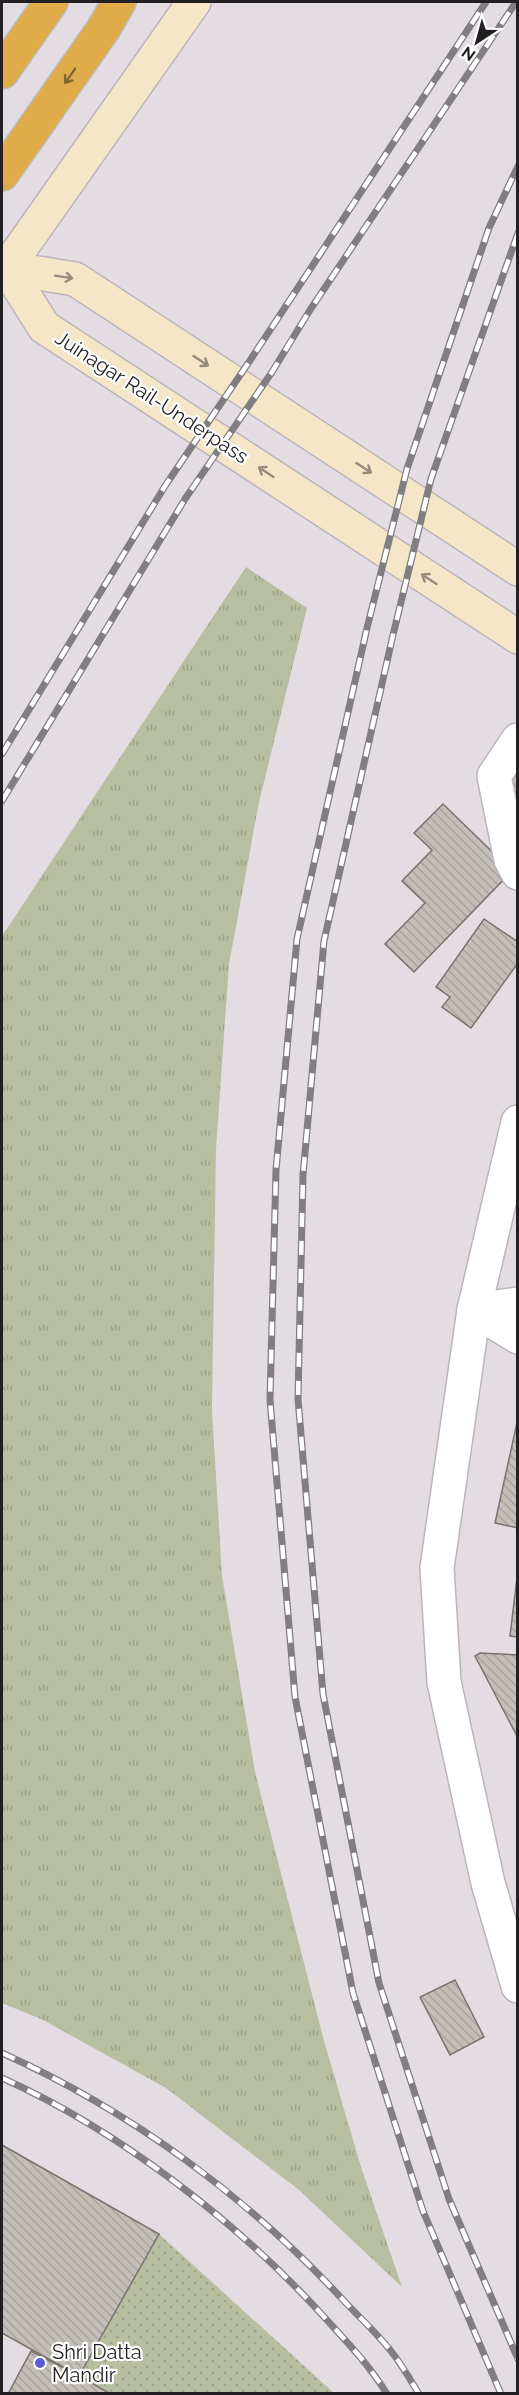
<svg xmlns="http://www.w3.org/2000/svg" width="519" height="2395" font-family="Raleway,sans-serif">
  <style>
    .grass { fill: url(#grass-tufts) }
    .park { fill: url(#park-dots) }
    .building { fill: url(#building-back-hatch); stroke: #78736d; stroke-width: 1.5 }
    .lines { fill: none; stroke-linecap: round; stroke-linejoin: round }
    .street-casing { stroke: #bbb5bb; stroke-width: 36 }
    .secondary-casing { stroke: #bbb5bb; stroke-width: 36 }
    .highway-casing { stroke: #bcbcbc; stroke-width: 36 }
    .street { stroke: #fff; stroke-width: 33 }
    .secondary { stroke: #f5e6c8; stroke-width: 33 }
    .highway { stroke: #dfac49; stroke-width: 33 }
    .rail-casing { stroke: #817d81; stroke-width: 7 }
    .rail { stroke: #fff; stroke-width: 4.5; stroke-dasharray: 14; stroke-linecap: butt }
    .oneway { stroke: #806635 }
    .oneway2 { stroke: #968c7d }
    .poi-dot { fill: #595dd4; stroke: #fff; stroke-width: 2 }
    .labels { text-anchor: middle; stroke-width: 4.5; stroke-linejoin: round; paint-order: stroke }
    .street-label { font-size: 20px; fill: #211f21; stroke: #fff }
    .poi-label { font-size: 20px; fill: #211f21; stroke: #fff; text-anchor: start }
  </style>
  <defs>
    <pattern id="grass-tufts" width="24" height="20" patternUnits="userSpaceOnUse" patternTransform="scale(1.5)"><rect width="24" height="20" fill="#b8bfa0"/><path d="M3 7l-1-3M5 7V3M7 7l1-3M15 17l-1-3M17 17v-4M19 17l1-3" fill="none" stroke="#9ea48a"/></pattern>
    <pattern id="park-dots" width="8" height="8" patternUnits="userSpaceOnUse" patternTransform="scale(1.5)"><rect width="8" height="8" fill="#b8bfa0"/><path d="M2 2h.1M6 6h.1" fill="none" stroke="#9ea48a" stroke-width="1.8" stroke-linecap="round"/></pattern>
    <pattern id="building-back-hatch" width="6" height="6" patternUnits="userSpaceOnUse" patternTransform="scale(1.5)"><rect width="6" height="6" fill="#c3beb7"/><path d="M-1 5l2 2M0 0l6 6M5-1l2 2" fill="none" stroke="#a7a39d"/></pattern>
  </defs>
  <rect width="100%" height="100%" fill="#e3dde3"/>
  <!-- grass -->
  <polygon class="grass" points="246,567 307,608 259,802 229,964 216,1149 212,1410 222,1576 255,1772 324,2041 361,2167 402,2287 299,2190 166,2088 43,2020 2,2003 2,936"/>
  <!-- park -->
  <polygon class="park" points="159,2234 334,2393 111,2393 79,2376"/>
  <!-- building -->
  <g class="building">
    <polygon points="518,766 518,794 504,784"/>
    <polygon points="443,804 512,871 414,972 385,944 425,903 402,881 432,850 414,833"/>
    <polygon points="484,919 518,942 518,963 471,1028 442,1007 450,997 436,987"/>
    <polygon points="518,1418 518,1528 495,1523"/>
    <polygon points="518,1569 518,1637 510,1636"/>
    <polygon points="480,1653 518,1655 518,1738 475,1656"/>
    <polygon points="455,1980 484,2037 450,2055 420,1997"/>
    <polygon points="2,2145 159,2234 79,2376 2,2333"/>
    <polygon points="31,2351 79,2376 111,2394 8,2394"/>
  </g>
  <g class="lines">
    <defs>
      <g id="street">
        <polyline points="518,740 494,776 511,860 518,873"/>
        <polyline points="518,1122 474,1310 437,1568 444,1682 488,1883 518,1986"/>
        <polyline points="474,1310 518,1337"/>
        <polyline points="474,1310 518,1304"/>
      </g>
      <g id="secondary">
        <polyline points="7,268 44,327 518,637"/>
        <polyline points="7,268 75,279 518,569"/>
        <polyline points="2,275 194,2"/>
      </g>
      <g id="highway">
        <polyline points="2,72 51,2"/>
        <polyline points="2,174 104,28 119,2"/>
      </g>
    </defs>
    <!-- street casing -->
    <use href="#street" class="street-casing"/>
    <!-- secondary casing -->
    <use href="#secondary" class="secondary-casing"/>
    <!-- highway casing -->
    <use href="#highway" class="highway-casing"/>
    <!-- street -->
    <use href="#street" class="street"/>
    <!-- secondary -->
    <use href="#secondary" class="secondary"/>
    <!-- highway -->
    <use href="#highway" class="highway"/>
    <defs>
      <g id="rail">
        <polyline points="518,233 431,479 393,635 324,941 303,1175 298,1399 323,1694 379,1983 449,2199 518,2359"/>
        <polyline points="2,754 165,486 251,359 486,2"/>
        <polyline points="2,801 185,499 272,372 310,310 516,2"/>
        <path d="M 2,2053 C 131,2111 249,2198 345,2302 C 361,2319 380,2336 394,2355 C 403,2367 411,2381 419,2394"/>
        <path d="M 2,2078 C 120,2131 239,2223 326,2319 C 348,2343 370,2366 387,2394"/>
        <polyline points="501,2394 423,2211 353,1993 295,1697 270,1400 276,1170 297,939 367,628 407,469 489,228 518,166"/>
      </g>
    </defs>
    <!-- rail casing -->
    <use href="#rail" class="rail-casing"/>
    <!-- rail -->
    <use href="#rail" class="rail"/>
  </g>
  <!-- one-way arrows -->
  <defs><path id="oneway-shaft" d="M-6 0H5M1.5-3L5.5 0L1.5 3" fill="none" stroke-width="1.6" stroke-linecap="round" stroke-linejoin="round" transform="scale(1.5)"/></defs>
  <use class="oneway" href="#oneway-shaft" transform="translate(70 76) rotate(125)"/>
  <g class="oneway2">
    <use href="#oneway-shaft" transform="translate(64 277) rotate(9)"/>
    <use href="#oneway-shaft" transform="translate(201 361) rotate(33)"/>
    <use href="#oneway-shaft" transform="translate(364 468) rotate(33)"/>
    <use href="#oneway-shaft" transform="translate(266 472) rotate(-147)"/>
    <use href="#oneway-shaft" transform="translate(429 579) rotate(-147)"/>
  </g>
  <!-- markers -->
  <circle class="poi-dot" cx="40" cy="2363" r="6"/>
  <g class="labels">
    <!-- street labels -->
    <g class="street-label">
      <text transform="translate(152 397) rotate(33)" y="7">Juinagar Rail-Underpass</text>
    </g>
    <!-- poi labels -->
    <g class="poi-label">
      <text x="52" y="2359">Shri Datta<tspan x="52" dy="23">Mandir</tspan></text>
    </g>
  </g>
  <!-- border -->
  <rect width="519" height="2395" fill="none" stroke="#211f21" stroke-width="6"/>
  <!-- north arrow -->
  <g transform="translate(477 42) rotate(216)" stroke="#ffffff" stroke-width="4.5" paint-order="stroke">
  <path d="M0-4.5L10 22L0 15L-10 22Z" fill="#211f21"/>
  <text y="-9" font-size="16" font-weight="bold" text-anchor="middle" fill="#211f21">N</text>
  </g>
</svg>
